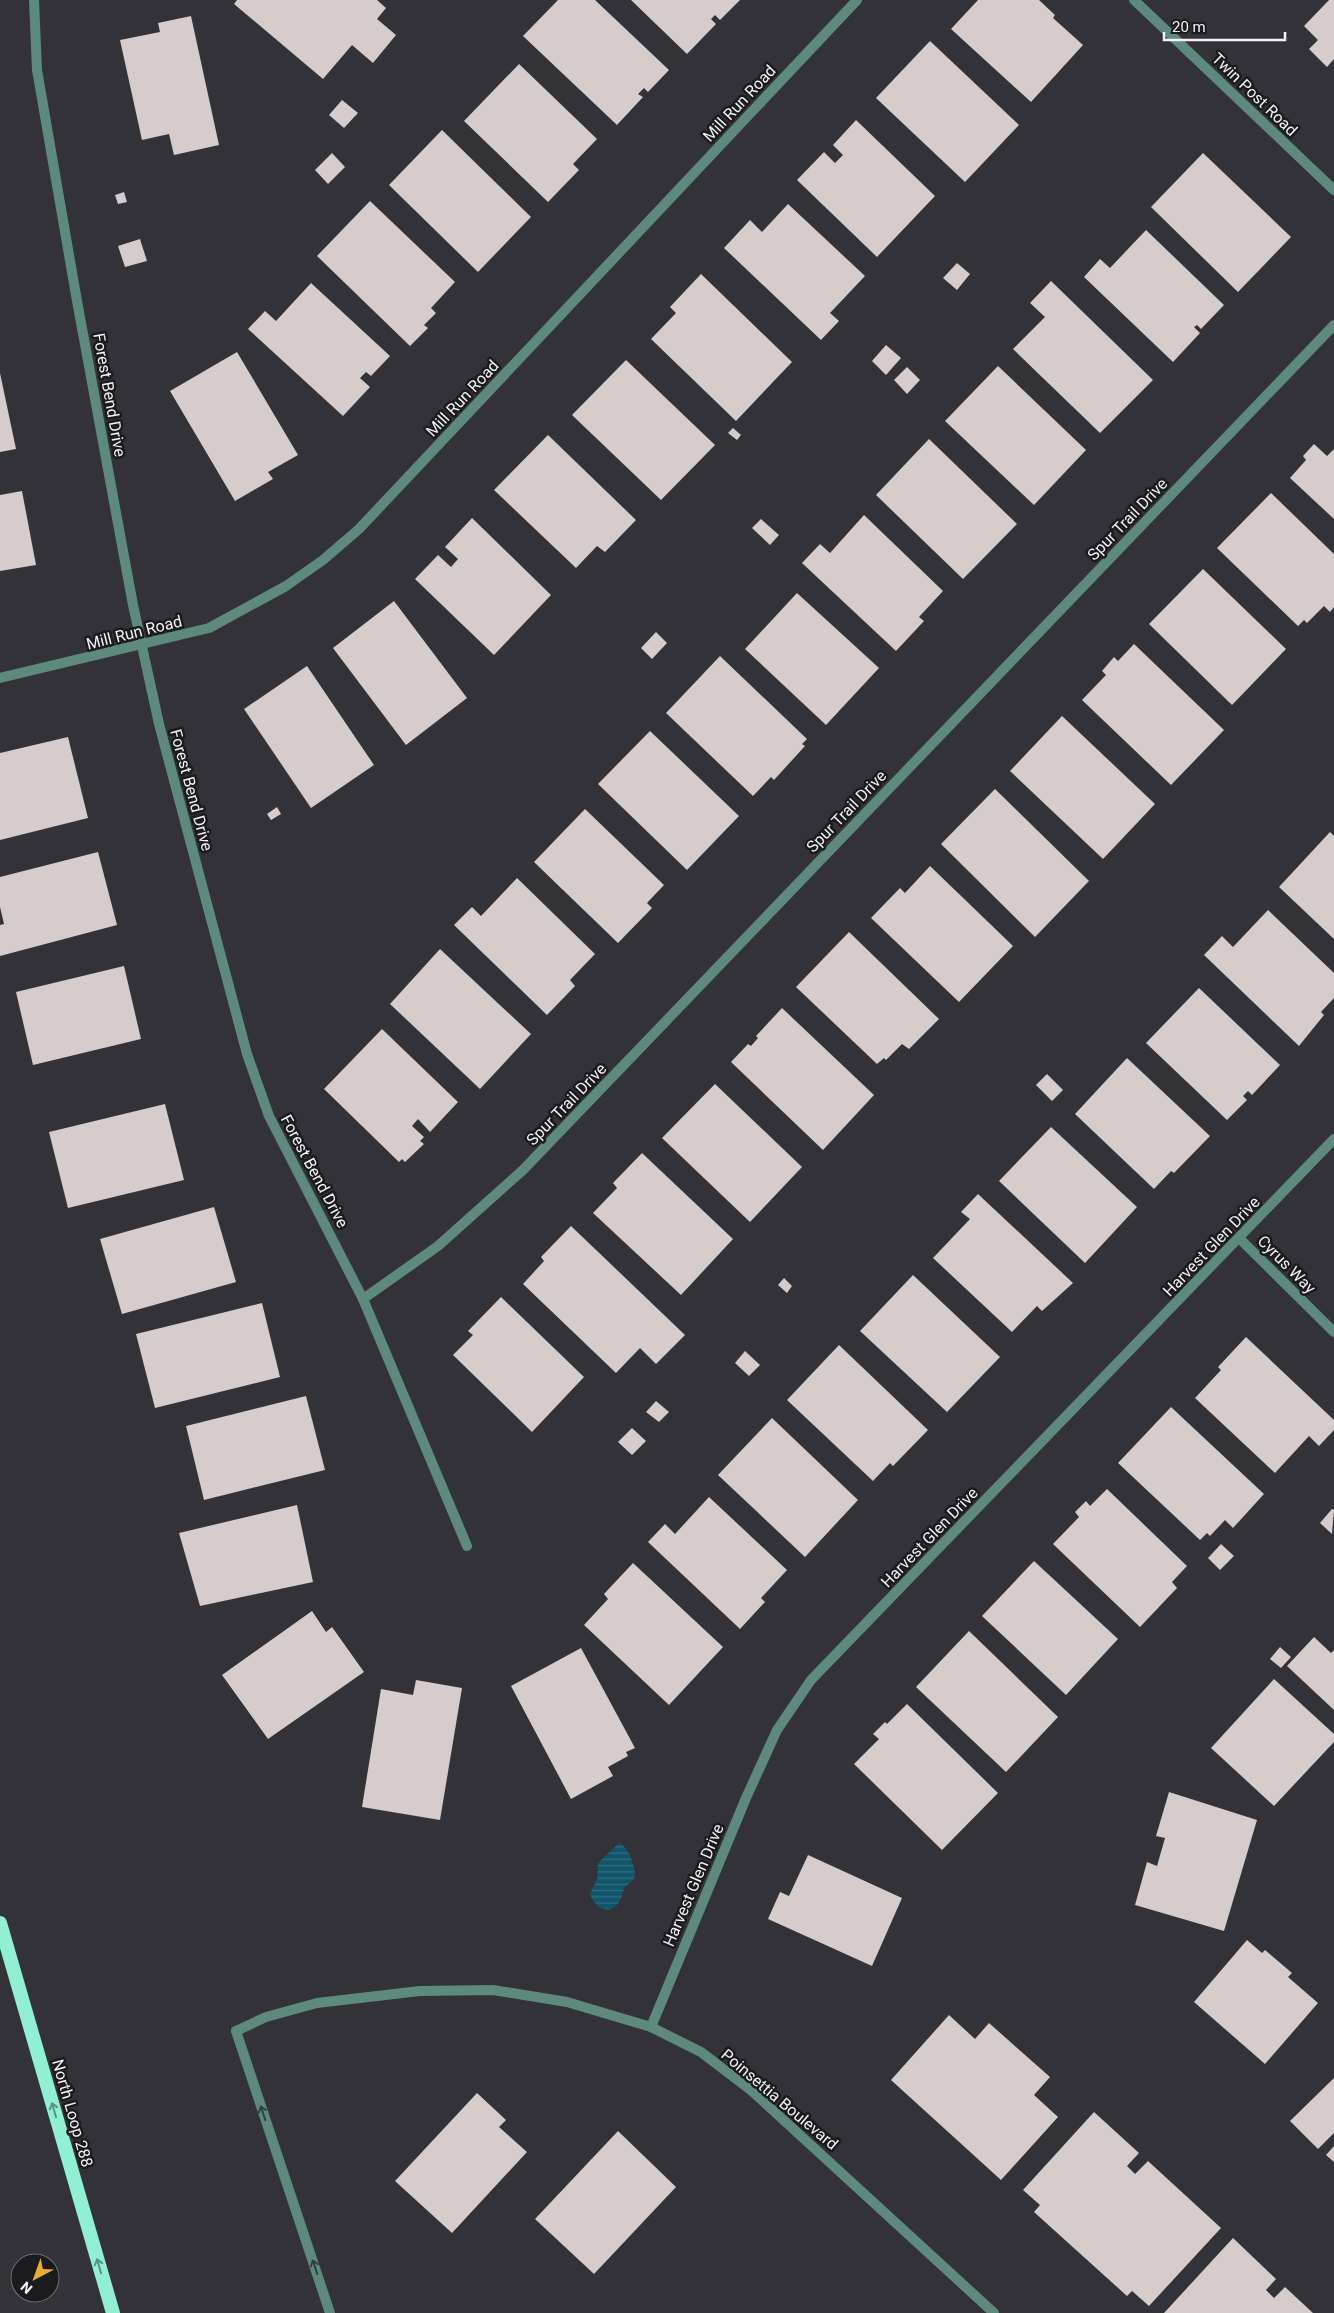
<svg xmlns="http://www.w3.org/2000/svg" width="1334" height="2313" font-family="Roboto,sans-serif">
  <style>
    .water { fill: url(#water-rules) }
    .building { fill: #d5cccb }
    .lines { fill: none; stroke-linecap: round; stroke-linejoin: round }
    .minor { stroke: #5d8a7c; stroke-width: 10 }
    .tertiary { stroke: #5d8a7c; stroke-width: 10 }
    .trunk { stroke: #91f0d4; stroke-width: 14 }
    .oneway { stroke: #5c9082 }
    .oneway2 { stroke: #32413e }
    .labels { text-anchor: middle; stroke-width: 5; stroke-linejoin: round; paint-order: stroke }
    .street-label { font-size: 16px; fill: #f2f1f5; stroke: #1b1a1d }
  </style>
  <defs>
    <pattern id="water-rules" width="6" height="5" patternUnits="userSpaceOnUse" patternTransform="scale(1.25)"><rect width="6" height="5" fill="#10556a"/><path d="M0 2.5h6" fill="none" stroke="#336e80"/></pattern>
  </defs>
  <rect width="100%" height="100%" fill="#333238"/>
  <!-- water -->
  <path class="water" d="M 619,1843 C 629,1847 635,1866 635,1877 C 632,1882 626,1885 624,1889 C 622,1893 622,1897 620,1901 C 610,1917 595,1908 590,1894 L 597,1879 L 598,1863 Z"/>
  <!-- building -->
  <g class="building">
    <polygon points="237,0 377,0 386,8 377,19 396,35 373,63 352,45 323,79 234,4"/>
    <polygon points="558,0 595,0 669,70 648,92 644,88 638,94 643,97 617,125 523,36"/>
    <polygon points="631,0 740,0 720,20 715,15 711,19 716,24 687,54"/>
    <polygon points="978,0 1039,0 1055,15 1053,18 1083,45 1031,102 951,29"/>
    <polygon points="1329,0 1334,0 1334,59 1327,67 1309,49 1318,40 1304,26"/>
    <polygon points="191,16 219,145 174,155 169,134 142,140 120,40 160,32 158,23"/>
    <polygon points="930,41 1019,125 965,182 876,98"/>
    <polygon points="519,64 597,139 573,164 579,170 548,202 464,121"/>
    <polygon points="342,100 358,113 344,128 329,115"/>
    <polygon points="856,120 935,196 877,257 797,180 824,152 835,163 843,155 833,145"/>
    <polygon points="442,130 531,217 478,272 389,185"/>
    <polygon points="332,153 345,167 328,184 315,170"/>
    <polygon points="1203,153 1291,237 1238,292 1151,207"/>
    <polygon points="124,192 127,202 118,204 115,195"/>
    <polygon points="370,201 455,282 431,308 436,313 424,325 428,328 410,346 317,256"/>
    <polygon points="788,204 865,276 830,313 839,321 821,340 724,248 750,220 762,232"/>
    <polygon points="1146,230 1224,305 1201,329 1197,325 1194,327 1200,333 1173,362 1084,277 1100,259 1110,268"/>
    <polygon points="140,239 147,261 125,267 118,246"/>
    <polygon points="957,263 970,274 957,290 943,278"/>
    <polygon points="701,274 792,362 736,421 651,339 676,313 670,307"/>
    <polygon points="1051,281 1153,380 1100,433 1013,349 1045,317 1030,303"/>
    <polygon points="311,283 390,356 371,376 366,372 360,378 370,387 343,416 248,329 265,311 276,321"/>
    <polygon points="886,345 901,358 886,375 872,361"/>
    <polygon points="237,352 298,455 268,472 273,479 235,501 170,391"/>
    <polygon points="626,360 715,445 661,500 572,415"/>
    <polygon points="998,366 1086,450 1034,505 945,421"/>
    <polygon points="907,367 920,380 907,394 894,380"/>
    <polygon points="0,373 16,449 0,452"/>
    <polygon points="733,428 741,435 737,440 728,433"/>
    <polygon points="548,435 636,520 605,552 597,546 576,568 494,490"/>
    <polygon points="929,439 1017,524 963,579 876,495"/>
    <polygon points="1314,444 1327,456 1334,449 1334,519 1290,478 1306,460 1303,456"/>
    <polygon points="22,491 36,565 0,571 0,495"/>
    <polygon points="1271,493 1334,554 1334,607 1330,612 1324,606 1307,623 1304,620 1298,626 1217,548"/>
    <polygon points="864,515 943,591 919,617 924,621 896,651 802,563 820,544 830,553"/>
    <polygon points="472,518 551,595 494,655 415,579 438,555 451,567 458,559 445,547"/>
    <polygon points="761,519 779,535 770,545 752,528"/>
    <polygon points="1203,569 1286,649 1232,705 1149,624"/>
    <polygon points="797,593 879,668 826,725 745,649"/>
    <polygon points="394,601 467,698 406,745 333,648"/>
    <polygon points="656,632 667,643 652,659 641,648"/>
    <polygon points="1134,644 1224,730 1171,785 1082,700 1106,675 1102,671 1114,657 1118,661"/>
    <polygon points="720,656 807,739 802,744 805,746 774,780 771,777 753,796 666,713"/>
    <polygon points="307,666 374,765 311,808 244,709"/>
    <polygon points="1062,716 1155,804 1103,859 1010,771"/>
    <polygon points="650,731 739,816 687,870 598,784"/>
    <polygon points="68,737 88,818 0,840 0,753"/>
    <polygon points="995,789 1089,881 1035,937 941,844"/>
    <polygon points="277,807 281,814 271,820 267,814"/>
    <polygon points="585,809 664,885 647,903 652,908 618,943 534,862"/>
    <polygon points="1330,832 1334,836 1334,939 1279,887"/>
    <polygon points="98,852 117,925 0,956 0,925 4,924 0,907 0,877"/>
    <polygon points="930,866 1013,946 959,1002 871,918 900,888 905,893"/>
    <polygon points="517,878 595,954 570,980 575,986 547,1015 454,925 472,907 481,916"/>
    <polygon points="1268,910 1334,973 1334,998 1321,1012 1324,1015 1299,1046 1204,955 1222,936 1233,947"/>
    <polygon points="849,932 939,1019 909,1049 902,1044 886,1060 884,1058 877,1064 796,987"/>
    <polygon points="440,949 531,1034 480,1089 390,1004"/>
    <polygon points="124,966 141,1039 33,1065 16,992"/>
    <polygon points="1199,988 1280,1065 1252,1095 1248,1091 1243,1096 1247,1100 1227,1120 1146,1043"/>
    <polygon points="782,1008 874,1095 823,1150 731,1062 748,1044 751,1046 758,1038 756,1036"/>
    <polygon points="382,1029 458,1102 430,1132 418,1119 412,1126 424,1137 420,1141 424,1144 405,1162 402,1159 399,1162 324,1089"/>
    <polygon points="1127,1058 1210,1136 1174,1173 1171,1171 1154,1189 1075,1114"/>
    <polygon points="1047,1074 1063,1090 1052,1101 1036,1085"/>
    <polygon points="715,1084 802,1167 750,1222 662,1138"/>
    <polygon points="165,1104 184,1180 68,1208 49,1132"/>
    <polygon points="1051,1127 1137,1207 1085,1263 999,1181"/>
    <polygon points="642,1153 733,1239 681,1295 593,1213 617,1188 613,1183"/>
    <polygon points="978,1194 1073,1283 1042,1311 1037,1306 1012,1332 933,1258 970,1219 961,1212"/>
    <polygon points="214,1207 236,1282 122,1314 100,1239"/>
    <polygon points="571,1226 685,1335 656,1364 640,1348 616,1373 523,1284 544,1261 541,1257"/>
    <polygon points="913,1275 1000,1357 947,1412 860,1331"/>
    <polygon points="784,1278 792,1286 787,1293 778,1285"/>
    <polygon points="501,1297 584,1377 532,1432 453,1355 473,1335 468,1331"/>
    <polygon points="262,1303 280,1377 155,1408 136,1334"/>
    <polygon points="1246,1337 1334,1420 1334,1430 1319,1446 1309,1436 1275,1473 1195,1398 1221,1370 1218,1367"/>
    <polygon points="839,1345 928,1430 893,1466 890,1463 873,1481 787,1400"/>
    <polygon points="745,1351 760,1365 749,1376 735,1363"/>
    <polygon points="306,1396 325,1470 204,1500 186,1426"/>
    <polygon points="656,1401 669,1412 659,1422 646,1412"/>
    <polygon points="1171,1407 1264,1494 1233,1528 1225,1520 1210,1536 1207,1533 1200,1540 1118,1463"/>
    <polygon points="772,1418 858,1500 805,1557 718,1475"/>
    <polygon points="632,1428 646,1441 632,1455 618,1442"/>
    <polygon points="1107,1489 1187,1566 1172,1582 1177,1588 1140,1627 1053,1544 1079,1517 1075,1512 1086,1501 1090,1506"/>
    <polygon points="709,1497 787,1570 761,1598 765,1602 740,1629 648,1542 665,1524 675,1534"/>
    <polygon points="297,1505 313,1582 200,1606 179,1533"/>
    <polygon points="1332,1509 1334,1510 1332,1534 1320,1523"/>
    <polygon points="1221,1544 1234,1556 1220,1570 1208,1558"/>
    <polygon points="1034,1561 1118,1639 1066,1695 982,1616"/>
    <polygon points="633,1563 723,1647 669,1705 584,1625 608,1599 604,1594"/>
    <polygon points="312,1611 326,1632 332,1627 364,1672 268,1739 222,1675"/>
    <polygon points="969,1631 1058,1717 1006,1772 916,1687"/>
    <polygon points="1314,1637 1331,1653 1334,1650 1334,1710 1287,1666"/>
    <polygon points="1280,1647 1291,1657 1281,1668 1270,1659"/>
    <polygon points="581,1648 635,1748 626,1752 628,1756 608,1767 613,1776 571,1799 511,1686"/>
    <polygon points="1274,1679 1334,1734 1334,1742 1274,1806 1211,1748"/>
    <polygon points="416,1680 462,1688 440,1820 362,1807 381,1689 413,1695"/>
    <polygon points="907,1704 998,1793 942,1850 854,1764 879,1739 873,1734 885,1722 887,1724"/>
    <polygon points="1169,1792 1257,1820 1224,1931 1135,1905 1147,1862 1157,1866 1165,1838 1156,1836"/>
    <polygon points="808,1855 902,1898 872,1966 768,1919 780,1892 789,1896"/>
    <polygon points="1247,1940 1262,1953 1265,1950 1292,1973 1288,1977 1318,2003 1265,2064 1194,2002"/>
    <polygon points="949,2015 975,2039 989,2023 1050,2077 1034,2095 1058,2117 1001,2180 891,2080"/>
    <polygon points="1334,2078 1334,2133 1318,2149 1290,2121"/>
    <polygon points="477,2093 506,2120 499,2127 527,2152 452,2233 395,2181"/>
    <polygon points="1094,2112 1139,2153 1127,2166 1135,2174 1148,2161 1221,2228 1149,2306 1132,2291 1127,2296 1034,2212 1040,2205 1023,2190"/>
    <polygon points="618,2131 676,2187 594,2274 535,2219"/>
    <polygon points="1334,2146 1334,2162 1326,2155"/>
    <polygon points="1233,2238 1276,2279 1266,2290 1274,2298 1285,2287 1313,2313 1164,2313"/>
  </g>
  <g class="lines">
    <!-- minor -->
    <g class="minor">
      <polyline points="34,0 37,70 77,301 133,605 159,724 247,1054 269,1116 363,1299 467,1546"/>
      <polyline points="1134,0 1334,190"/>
      <polyline points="0,678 209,628 286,586 323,560 359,529 857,0"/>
      <polyline points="1240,1239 1334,1332"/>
      <polyline points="363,1299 438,1246 523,1170 1334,325"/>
      <polyline points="651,2027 746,1798 777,1730 811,1680 1334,1139"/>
      <polyline points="236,2031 266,2017 317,2003 420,1991 493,1990 567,2002 651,2027 701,2052 752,2091 994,2313"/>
    </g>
    <!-- tertiary -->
    <polyline class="tertiary" points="236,2031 330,2313"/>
    <!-- trunk -->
    <polyline class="trunk" points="0,1923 113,2313"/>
  </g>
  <!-- one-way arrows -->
  <defs><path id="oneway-shaft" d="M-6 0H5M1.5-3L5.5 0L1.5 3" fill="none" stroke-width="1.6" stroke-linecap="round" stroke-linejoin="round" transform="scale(1.25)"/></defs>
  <g class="oneway">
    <use href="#oneway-shaft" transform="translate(54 2110) rotate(-106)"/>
    <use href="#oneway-shaft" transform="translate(99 2266) rotate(-106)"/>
  </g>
  <g class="oneway2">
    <use href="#oneway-shaft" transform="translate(263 2113) rotate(-108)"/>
    <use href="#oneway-shaft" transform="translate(315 2267) rotate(-108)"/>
  </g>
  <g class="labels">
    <!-- street labels -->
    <g class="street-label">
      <text transform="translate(1255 94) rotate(44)" y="6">Twin Post Road</text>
      <text transform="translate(739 103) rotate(-47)" y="6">Mill Run Road</text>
      <text transform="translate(110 395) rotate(80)" y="6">Forest Bend Drive</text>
      <text transform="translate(462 398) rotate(-47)" y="6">Mill Run Road</text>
      <text transform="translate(1127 519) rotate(-46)" y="6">Spur Trail Drive</text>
      <text transform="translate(134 632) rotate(-14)" y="6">Mill Run Road</text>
      <text transform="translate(192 790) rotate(75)" y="6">Forest Bend Drive</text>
      <text transform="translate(846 811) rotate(-46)" y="6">Spur Trail Drive</text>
      <text transform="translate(566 1104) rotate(-46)" y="6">Spur Trail Drive</text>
      <text transform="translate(315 1171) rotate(62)" y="6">Forest Bend Drive</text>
      <text transform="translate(1211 1246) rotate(-46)" y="6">Harvest Glen Drive</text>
      <text transform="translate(1287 1264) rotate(45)" y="6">Cyrus Way</text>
      <text transform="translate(929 1537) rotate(-46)" y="6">Harvest Glen Drive</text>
      <text transform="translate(693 1885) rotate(-67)" y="6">Harvest Glen Drive</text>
      <text transform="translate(780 2099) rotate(40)" y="6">Poinsettia Boulevard</text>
      <text transform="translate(73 2113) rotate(74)" y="6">North Loop 288</text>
    </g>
  </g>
  <!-- north arrow -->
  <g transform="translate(35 2278) rotate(221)"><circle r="24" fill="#1b1a1d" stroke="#717073"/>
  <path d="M0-4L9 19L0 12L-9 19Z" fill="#e7ac36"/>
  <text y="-8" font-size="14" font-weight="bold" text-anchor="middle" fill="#f2f1f5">N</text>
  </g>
  <!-- scale -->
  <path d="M1164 32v8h121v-8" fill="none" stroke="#f2f1f5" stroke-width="2.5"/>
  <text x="1172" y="32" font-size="15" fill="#f2f1f5" stroke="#1b1a1d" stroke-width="4" paint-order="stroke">20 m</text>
</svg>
